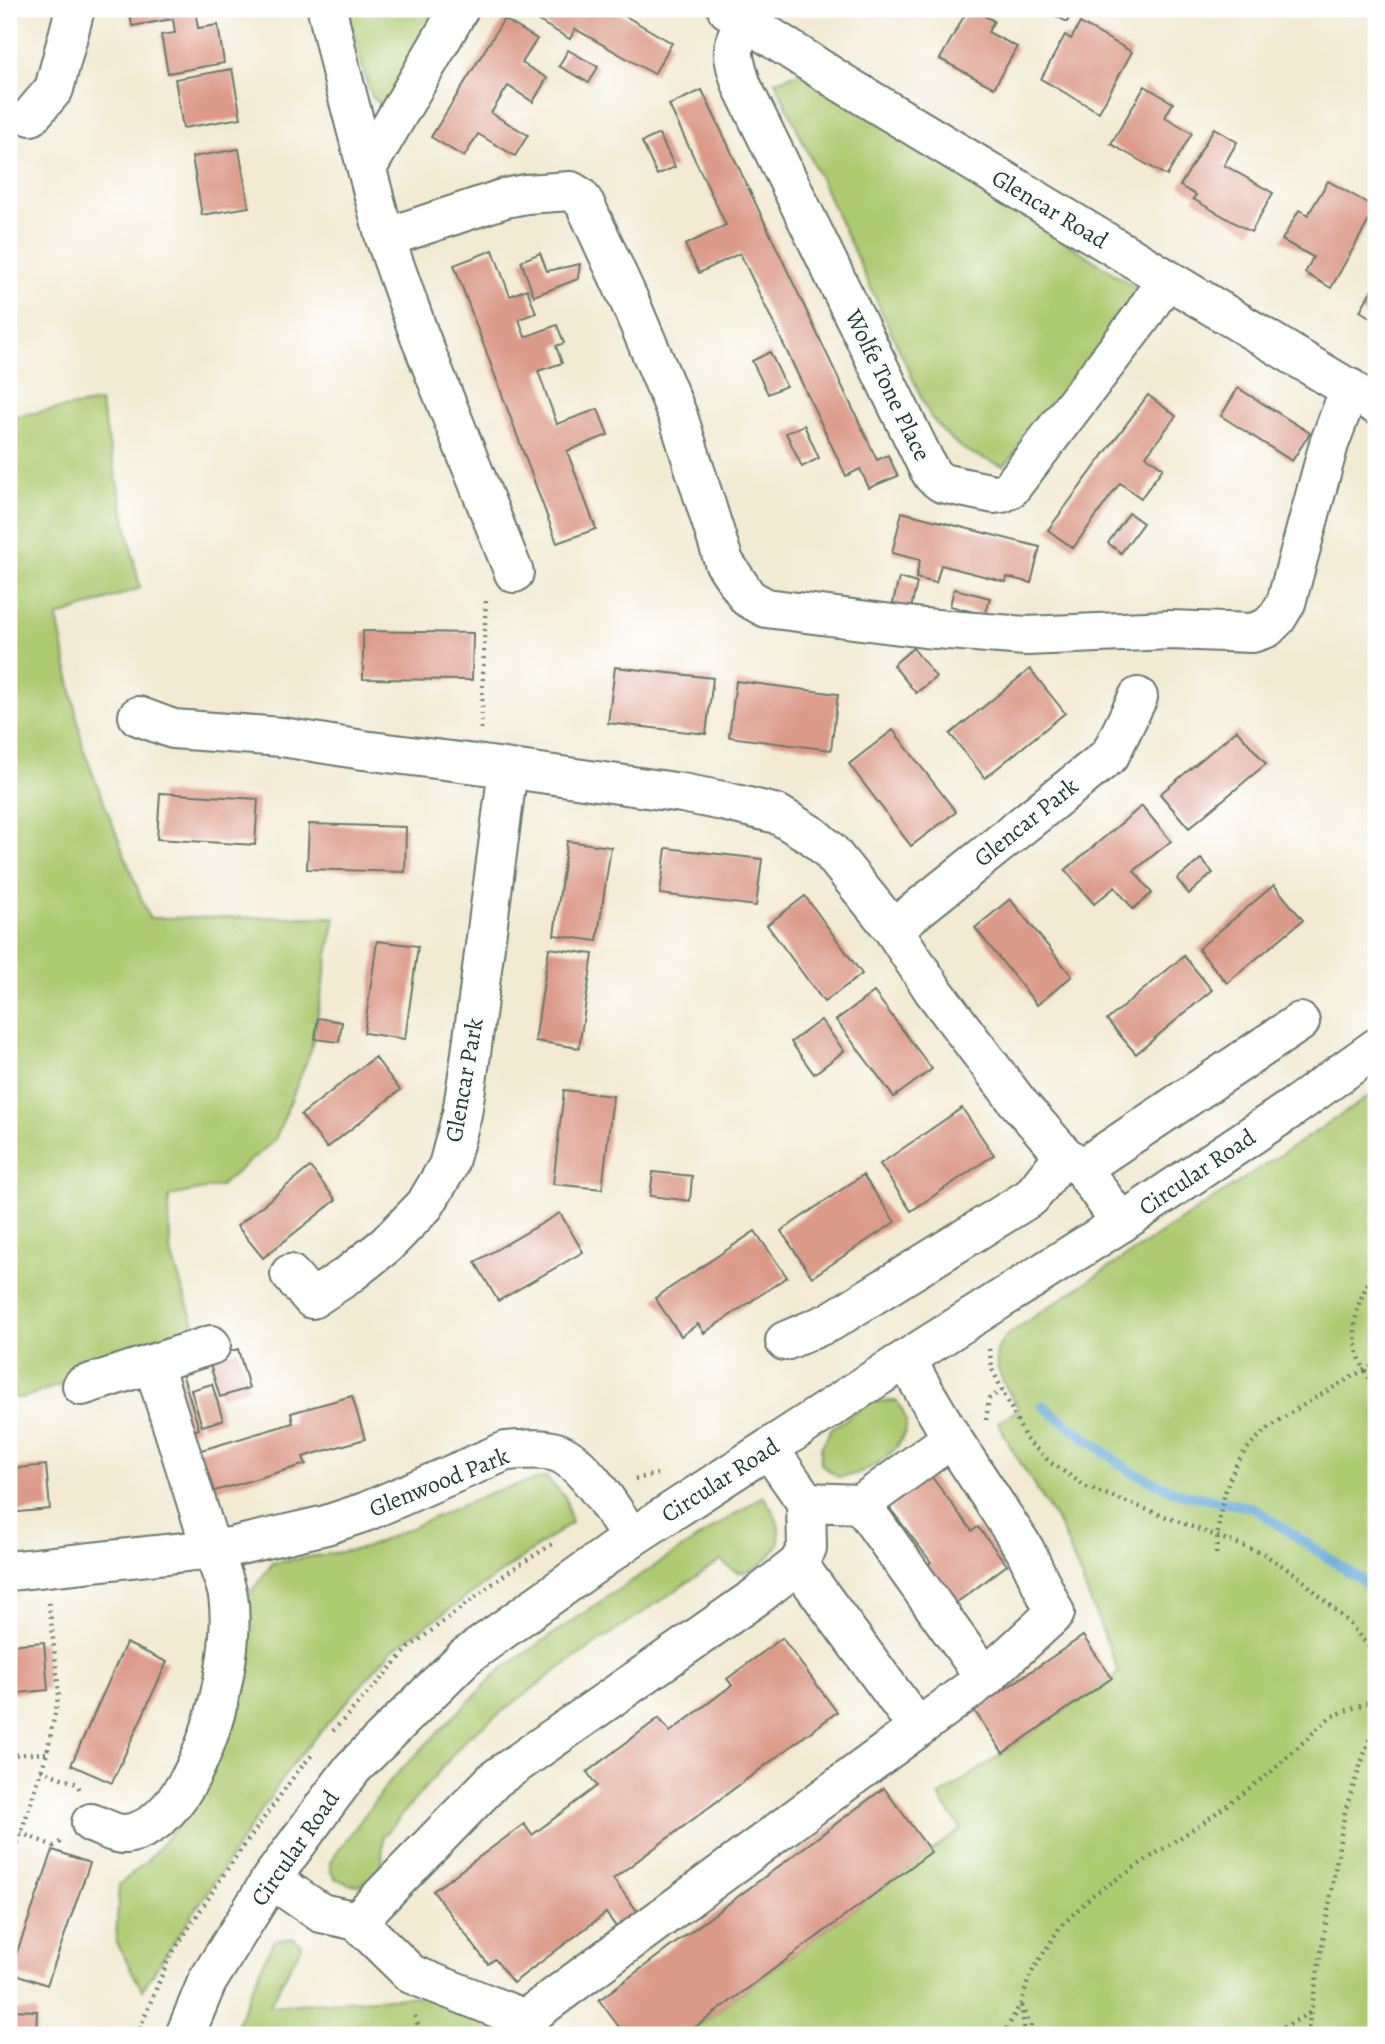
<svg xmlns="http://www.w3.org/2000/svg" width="1385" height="2044" font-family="Alegreya,serif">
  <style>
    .green { fill: #aecb72; stroke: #668453; stroke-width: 2 }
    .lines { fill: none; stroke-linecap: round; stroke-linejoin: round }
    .stream { stroke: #61a7d7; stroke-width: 10 }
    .building { fill: #dc9a88 }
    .minor-casing { stroke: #697a6c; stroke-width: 42 }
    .path { stroke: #697a6c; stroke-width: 4.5; stroke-dasharray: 2 5; stroke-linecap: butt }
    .minor { stroke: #fff; stroke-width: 38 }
    .labels { text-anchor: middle; stroke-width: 7; stroke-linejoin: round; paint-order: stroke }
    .street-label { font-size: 24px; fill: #1f3d34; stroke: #fff }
  </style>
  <rect width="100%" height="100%" fill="#fff"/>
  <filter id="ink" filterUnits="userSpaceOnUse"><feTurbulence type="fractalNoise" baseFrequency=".0143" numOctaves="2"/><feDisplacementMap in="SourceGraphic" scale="14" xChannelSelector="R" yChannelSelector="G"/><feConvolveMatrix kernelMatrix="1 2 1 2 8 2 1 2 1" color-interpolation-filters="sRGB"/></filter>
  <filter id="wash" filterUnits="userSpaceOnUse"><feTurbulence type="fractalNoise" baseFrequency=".00686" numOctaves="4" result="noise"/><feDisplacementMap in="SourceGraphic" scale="28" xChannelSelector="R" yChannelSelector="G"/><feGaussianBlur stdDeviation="1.57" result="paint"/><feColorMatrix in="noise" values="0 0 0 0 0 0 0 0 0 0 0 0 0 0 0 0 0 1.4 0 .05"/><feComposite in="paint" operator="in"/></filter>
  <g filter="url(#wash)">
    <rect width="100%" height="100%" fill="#f2ead3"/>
    <!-- green -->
    <g class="green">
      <polygon points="347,9 444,9 391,98 381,104 373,98 367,84"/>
      <path d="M 804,71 L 1136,288 L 1139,307 L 1004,466 C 966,453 956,448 930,416 L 775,81 Z"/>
      <polygon points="100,402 140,588 57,617 83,748 149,918 335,917 311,1050 275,1140 220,1186 169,1196 170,1250 198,1337 23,1398 9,1397 9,417"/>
      <path d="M 1376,1092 L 1376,2035 L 685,2035 L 961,1829 L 939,1797 L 1119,1673 L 1062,1530 L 1013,1451 L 998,1422 L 1019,1409 C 1008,1390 986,1362 1002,1341 C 1008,1333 1021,1326 1029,1320 Z"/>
      <path d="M 897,1401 C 902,1409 907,1418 906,1427 C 903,1449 874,1468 855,1474 C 850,1476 844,1476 838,1477 L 821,1464 L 821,1448 L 831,1429 L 871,1402 Z"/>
      <polygon points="546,1477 566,1498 571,1523 392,1650 293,1763 142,1990 116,1941 119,1885 146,1862 196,1805 236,1711 243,1602 273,1563 365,1548 492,1492"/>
      <path d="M 763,1496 C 772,1509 782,1524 779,1541 C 777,1549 772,1554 767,1559 C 750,1574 737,1579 721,1560 L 563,1666 L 468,1737 L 383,1837 L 382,1862 L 374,1878 L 360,1885 L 349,1884 L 335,1878 L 330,1870 L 330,1862 L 389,1782 L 499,1671 L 613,1593 Z"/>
      <polygon points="294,1938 302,1945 269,2006 450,1994 502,2035 233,2035 251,1990 274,1940"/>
    </g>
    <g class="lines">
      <!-- stream -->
      <polyline class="stream" points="1043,1406 1130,1471 1178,1493 1254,1508 1376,1590"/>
    </g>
    <g id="blocks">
      <!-- building -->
      <g class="building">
        <polygon points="129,9 225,9 196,15 198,28 218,25 224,63 168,73 161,35 175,33 173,19 132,26"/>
        <polygon points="541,9 613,9 672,43 654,74 575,29 570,39 535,19"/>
        <polygon points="968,9 972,9 994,21 988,32 1017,47 994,88 940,59"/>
        <polygon points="1049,9 1074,9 1067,22 1047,11"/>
        <polygon points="504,19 537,39 522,63 547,78 533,102 508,86 491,113 528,135 515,156 478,134 464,157 431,137"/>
        <polygon points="1080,23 1132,52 1099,112 1041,79 1065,35 1071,39"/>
        <polygon points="568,50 598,67 589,83 559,66"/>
        <polygon points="232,69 241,118 183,128 175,79"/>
        <polygon points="1145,86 1173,103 1165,117 1192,133 1167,176 1111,144"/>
        <polygon points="702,90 877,460 888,455 898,476 869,488 860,469 846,476 740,253 699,273 685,245 726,225 669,105"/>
        <polygon points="1214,128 1237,142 1224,165 1273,193 1251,232 1193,199 1196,195 1180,186"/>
        <polygon points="659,134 675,167 657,175 642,142"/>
        <polygon points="239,149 249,207 202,215 192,157"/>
        <polygon points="1328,181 1376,208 1331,288 1305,273 1313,257 1282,240 1299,210 1308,215"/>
        <polygon points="493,250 510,296 527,289 536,313 519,319 525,337 557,325 564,343 556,346 562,363 538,371 557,424 598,409 608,435 567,451 596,529 557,543 454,265"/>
        <polygon points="540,253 547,271 580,264 578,279 534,296 521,261"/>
        <polygon points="1376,282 1376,321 1360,311"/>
        <polygon points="770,352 786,386 768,394 752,361"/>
        <polygon points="1238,388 1310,433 1292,461 1221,416"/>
        <polygon points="1148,395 1176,416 1146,456 1163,468 1141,498 1120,483 1073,548 1048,530"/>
        <polygon points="804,425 819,458 802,467 786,433"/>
        <polygon points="902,512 1040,547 1031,583 1007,577 1006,582 941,565 936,583 916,578 920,560 892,553"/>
        <polygon points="1129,513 1143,523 1121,553 1108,543"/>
        <polygon points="899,578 917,583 909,616 891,611"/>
        <polygon points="954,589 990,598 985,615 950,606"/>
        <polygon points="363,631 473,633 472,680 363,679"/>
        <polygon points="913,648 936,677 916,693 893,665"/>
        <polygon points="615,667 713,678 706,734 608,723"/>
        <polygon points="1030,669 1065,713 985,778 950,734"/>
        <polygon points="736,681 838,694 831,750 729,737"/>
        <polygon points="893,730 956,812 911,846 849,764"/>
        <polygon points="1237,730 1266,764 1189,828 1160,794"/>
        <polygon points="160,793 258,799 255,845 157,839"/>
        <polygon points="1142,806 1171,841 1134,871 1152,893 1133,909 1115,887 1094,904 1065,870"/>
        <polygon points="309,824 406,827 405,872 307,869"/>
        <polygon points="567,841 611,847 597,941 554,935"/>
        <polygon points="666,848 762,859 756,906 660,894"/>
        <polygon points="1201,859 1213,873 1189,894 1177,879"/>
        <polygon points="1274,885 1303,920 1227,983 1198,949"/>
        <polygon points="805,896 862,974 824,1002 767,925"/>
        <polygon points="1010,899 1072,976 1037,1005 975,928"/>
        <polygon points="377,941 418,946 405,1039 364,1033"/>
        <polygon points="549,948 593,954 579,1048 535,1041"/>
        <polygon points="1184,956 1212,990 1136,1054 1107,1020"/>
        <polygon points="874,992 932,1069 894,1097 836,1020"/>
        <polygon points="318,1018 342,1022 339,1042 315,1039"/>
        <polygon points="821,1020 844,1051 814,1074 791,1042"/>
        <polygon points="375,1057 400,1090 327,1148 301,1115"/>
        <polygon points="564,1090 613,1096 602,1189 553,1184"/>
        <polygon points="962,1108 994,1155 911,1211 880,1164"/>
        <polygon points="310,1167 336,1200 263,1258 237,1226"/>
        <polygon points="653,1172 692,1176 690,1201 650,1196"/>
        <polygon points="863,1175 895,1222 812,1277 781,1231"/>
        <polygon points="560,1213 583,1252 498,1301 475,1262"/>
        <polygon points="755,1231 787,1277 704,1333 698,1324 681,1336 655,1298"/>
        <polygon points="238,1349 249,1388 220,1397 208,1358"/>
        <polygon points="182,1373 199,1429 184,1434 167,1377"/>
        <polygon points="212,1384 223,1420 202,1426 191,1390"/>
        <polygon points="352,1396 365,1439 303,1457 306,1464 208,1493 195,1452 293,1423 291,1413"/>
        <polygon points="914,1453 972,1531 978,1527 1007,1565 952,1606 924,1568 931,1562 872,1485"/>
        <polygon points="46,1465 50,1509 9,1513 9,1469"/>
        <polygon points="1083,1636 1112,1678 1003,1753 974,1710"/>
        <polygon points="782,1638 837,1712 613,1879 638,1912 617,1928 606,1913 513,1983 495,1959 488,1964 433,1891 524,1824 532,1835 597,1786 587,1772 659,1718 670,1732 732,1685 727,1679"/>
        <polygon points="44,1642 48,1690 9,1694 9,1645"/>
        <polygon points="126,1643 167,1662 112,1783 71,1765"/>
        <polygon points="884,1788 931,1852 685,2035 625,2035 599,2000"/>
        <polygon points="53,1850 90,1863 47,1985 10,1972"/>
        <polygon points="9,2010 37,2011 36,2035 9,2035"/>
      </g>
    </g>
  </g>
  <g filter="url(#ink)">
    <use href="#blocks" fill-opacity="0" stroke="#697a6c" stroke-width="2"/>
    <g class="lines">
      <defs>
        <g id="minor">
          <polyline points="327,9 342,75 385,238 420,337 514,573"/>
          <polyline points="727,9 839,81 1376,405"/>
          <path d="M 743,20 C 730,50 732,55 742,86 L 928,468 L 933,476 L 942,483 L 994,494 L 1002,493 L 1010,489 L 1141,318 L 1166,279"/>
          <polyline points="31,116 54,89 75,9"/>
          <polyline points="367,168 459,9"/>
          <polyline points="385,238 505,198 526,194 571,191 579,196 585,204 629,300 678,416 724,562 748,598 766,608 924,628 1026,636 1170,630 1252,633 1267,628 1277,618 1286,603 1329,444 1350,388"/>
          <polyline points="138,716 173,729 282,737 363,750 476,764 682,793 723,801 777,814 813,836 830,851 893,929 933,990 1016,1100 1064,1155 1082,1168 1121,1223"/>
          <polyline points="893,929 1110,755 1138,697"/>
          <polyline points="1082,1168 1300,1022"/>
          <polyline points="290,1274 312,1299 347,1276 386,1245 425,1205 448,1166 462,1114 470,1061 508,769"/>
          <polyline points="785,1341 830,1322 1031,1197 1064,1155"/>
          <polyline points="82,1386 211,1345"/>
          <polyline points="769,1449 806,1502"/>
          <polyline points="861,1504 985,1678 1055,1613 1025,1550 952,1438"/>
          <polyline points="798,1564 918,1728 985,1678"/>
          <path d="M 9,1571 L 231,1547 L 326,1525 L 365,1512 L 506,1451 C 522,1450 540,1447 556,1452 C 583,1460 616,1514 631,1538"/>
          <path d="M 91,1823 C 100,1826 116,1835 126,1834 C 200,1825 238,1658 228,1596 C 225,1577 213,1555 207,1536 C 189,1479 171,1421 153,1364"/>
          <polyline points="271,1879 321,1913 357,1921 495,1779 757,1596 798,1564 807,1548 806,1502 861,1504 952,1438 917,1379 907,1359"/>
          <polyline points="357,1921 411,1974 525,2019 918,1728"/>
          <polyline points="185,2035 207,1982 271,1879 331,1797 353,1768 465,1657 631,1538 881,1375 1121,1223 1292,1108 1376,1048"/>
        </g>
      </defs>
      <!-- minor casing -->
      <use href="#minor" class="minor-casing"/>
      <!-- path -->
      <g class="path">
        <polyline points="481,729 486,598"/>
        <path d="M 1376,1272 C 1349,1306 1347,1353 1376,1387"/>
        <polyline points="989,1349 993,1371 1026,1439 1051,1463 1087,1487 1264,1554 1298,1576 1349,1623 1372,1651 1376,1661"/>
        <polyline points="986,1420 989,1399 1002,1390"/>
        <polyline points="635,1479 657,1474"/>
        <path d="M 1216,1554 C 1218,1525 1221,1496 1234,1469 C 1252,1432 1294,1411 1329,1390 C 1344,1381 1360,1372 1376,1364"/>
        <polyline points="333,1731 410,1647 508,1572 554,1543"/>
        <polyline points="9,1755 47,1753"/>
        <polyline points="41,1770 77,1784 80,1790"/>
        <polyline points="20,1833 54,1846 62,1841"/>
        <polyline points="9,1870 47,1753 59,1693 49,1603"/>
        <polyline points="415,2016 421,2035"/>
        <polyline points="137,2035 169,1958 226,1871 297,1772 313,1754"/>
        <polyline points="1003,2035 1021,2003 1030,1975 1060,1927 1094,1894 1204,1822 1270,1773 1330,1717 1376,1699"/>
        <polyline points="1025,2035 1021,2003 1032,2028 1038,2035"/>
        <polyline points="1271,2035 1311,2012"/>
        <polyline points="1307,2035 1345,1811 1376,1719"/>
      </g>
      <!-- minor -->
      <use href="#minor" class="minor"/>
    </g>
  </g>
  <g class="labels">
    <!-- street labels -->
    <g class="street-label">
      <text transform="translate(1050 209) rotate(31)" y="8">Glencar Road</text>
      <text transform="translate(888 385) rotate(64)" y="8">Wolfe Tone Place</text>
      <text transform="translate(1026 822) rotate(-39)" y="8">Glencar Park</text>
      <text transform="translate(464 1080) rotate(-80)" y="8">Glencar Park</text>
      <text transform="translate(1197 1172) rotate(-34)" y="8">Circular Road</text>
      <text transform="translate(720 1480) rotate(-33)" y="8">Circular Road</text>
      <text transform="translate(439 1482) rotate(-22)" y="8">Glenwood Park</text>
      <text transform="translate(295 1848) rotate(-55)" y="8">Circular Road</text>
    </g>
  </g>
  <!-- margin -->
  <rect width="1385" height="2044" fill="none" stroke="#fff" stroke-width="35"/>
</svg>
